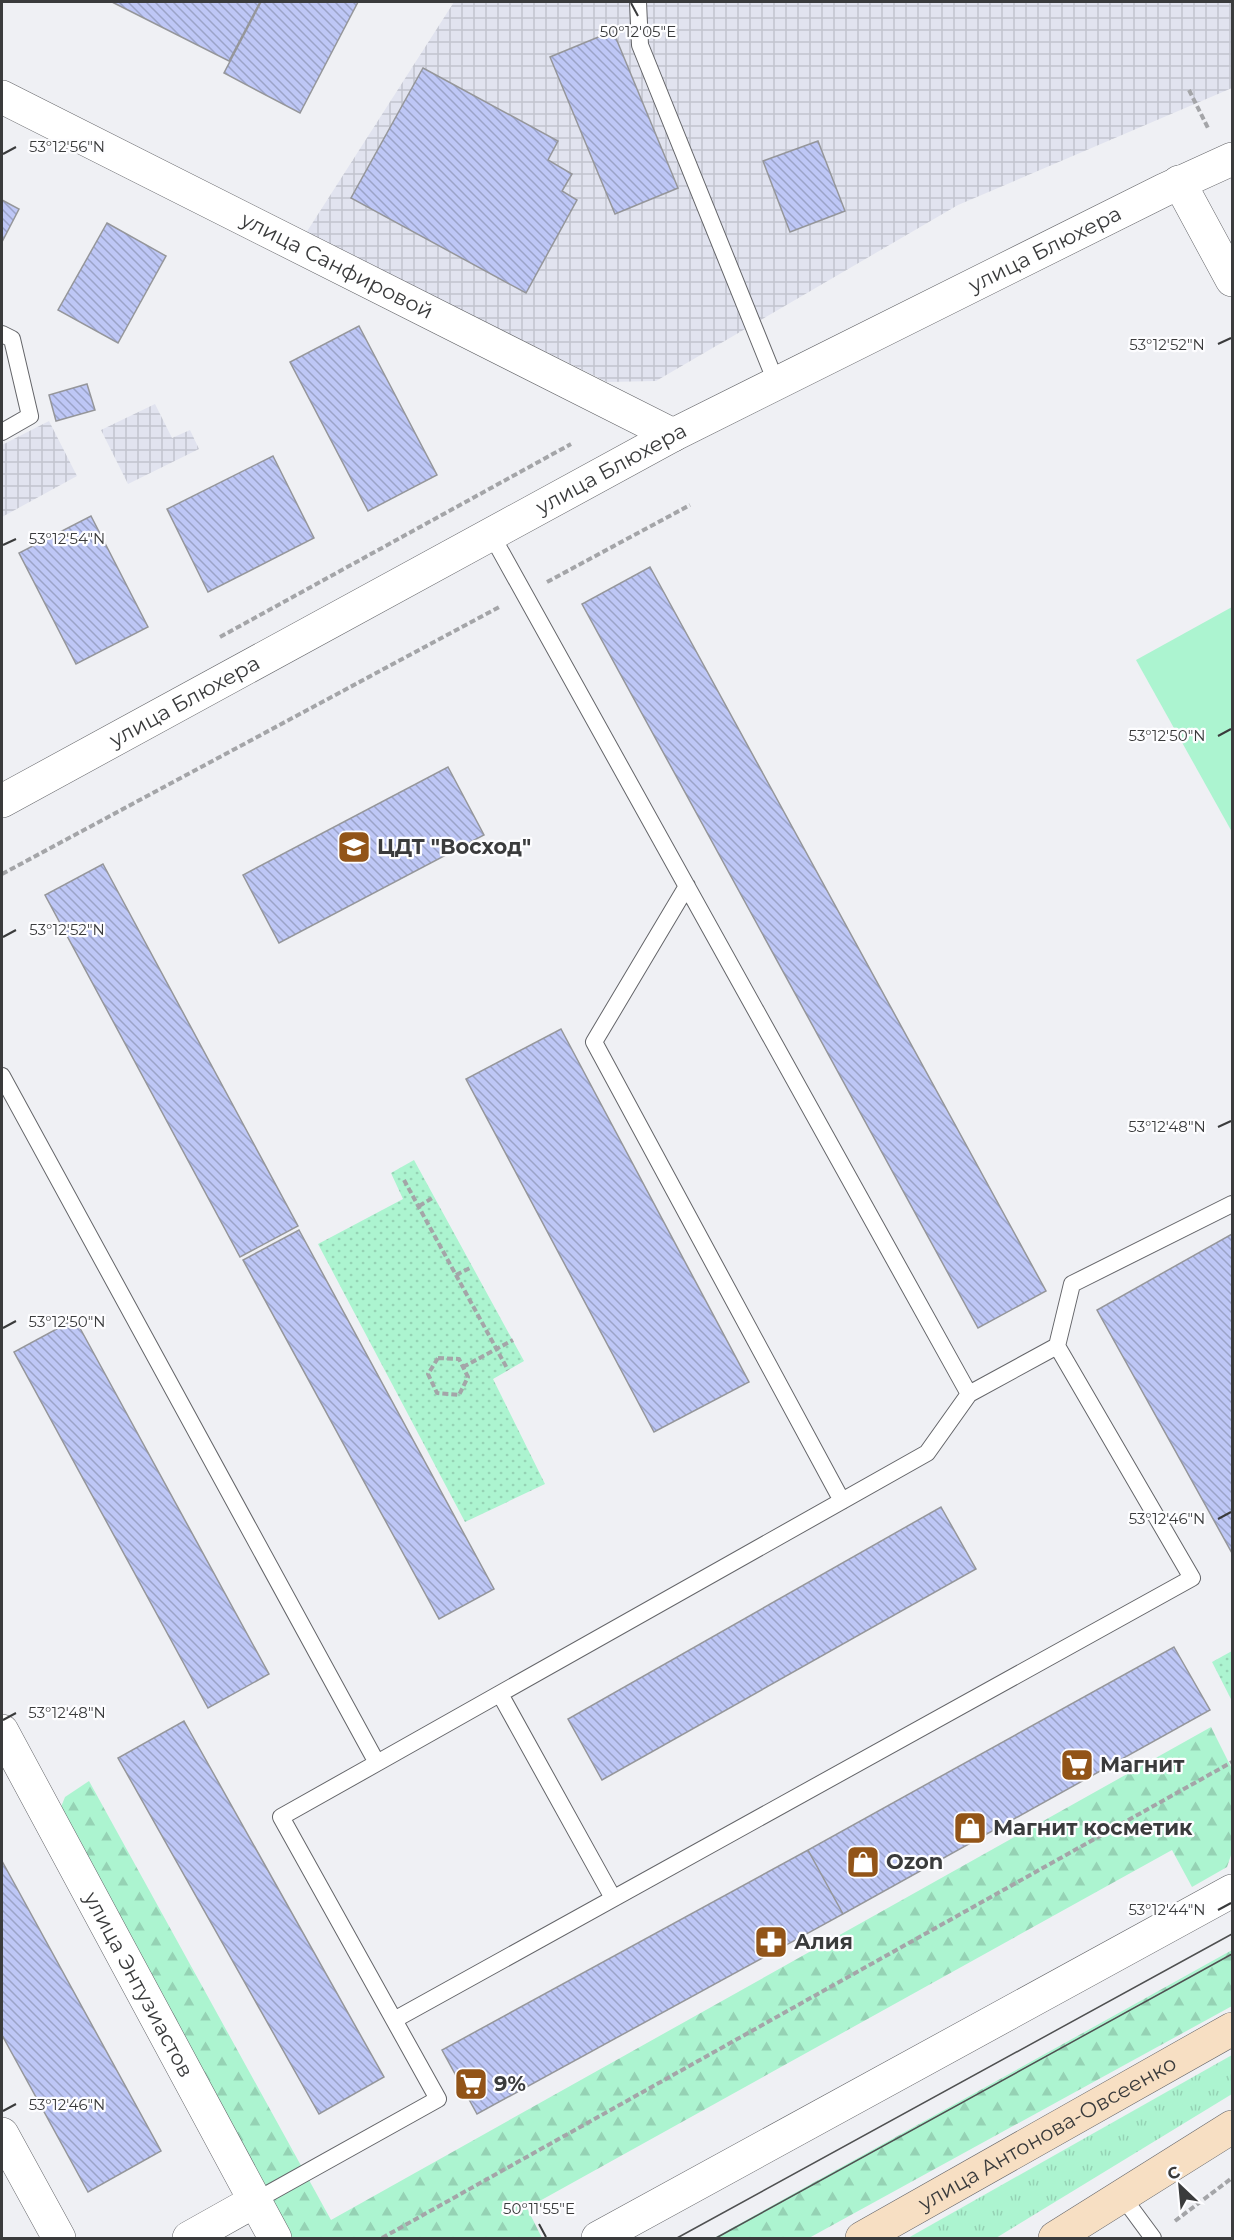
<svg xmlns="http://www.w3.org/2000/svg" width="1234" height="2240" font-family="Montserrat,sans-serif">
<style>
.industrial{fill:url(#industrial-grid)}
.grass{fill:url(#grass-tufts)}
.forest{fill:url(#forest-firs)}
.park{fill:url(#park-dots)}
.garden{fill:#acf4d0}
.building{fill:url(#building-back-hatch);stroke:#95969a;stroke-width:1.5}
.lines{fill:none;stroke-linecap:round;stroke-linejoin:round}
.lane-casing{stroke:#646569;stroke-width:18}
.street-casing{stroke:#646569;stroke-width:34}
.secondary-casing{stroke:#646569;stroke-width:34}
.path{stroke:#a4a5a8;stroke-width:4;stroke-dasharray:6 3;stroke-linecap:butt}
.lane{stroke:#fff;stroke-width:16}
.street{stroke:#fff;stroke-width:33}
.secondary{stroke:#f7dfc3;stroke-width:33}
.tram{stroke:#4f5051;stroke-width:1.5}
.ticks{fill:none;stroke:#3a3b3c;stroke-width:2}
.labels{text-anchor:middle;stroke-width:4.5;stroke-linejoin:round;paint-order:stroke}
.street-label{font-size:21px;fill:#3a3b3c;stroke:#fdfdff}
.poi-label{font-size:21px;font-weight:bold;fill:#3a3b3c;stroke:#fdfdff;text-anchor:start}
.ticks-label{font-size:15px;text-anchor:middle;fill:#3a3b3c;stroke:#fdfdff;stroke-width:4.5;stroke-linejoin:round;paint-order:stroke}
</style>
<defs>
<pattern id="industrial-grid" width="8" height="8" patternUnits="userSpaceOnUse" patternTransform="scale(1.5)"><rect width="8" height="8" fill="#e1e3ef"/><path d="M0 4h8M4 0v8" fill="none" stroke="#c2c4ce"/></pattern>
<pattern id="grass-tufts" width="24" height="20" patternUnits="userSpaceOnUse" patternTransform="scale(1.5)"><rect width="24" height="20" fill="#acf4d0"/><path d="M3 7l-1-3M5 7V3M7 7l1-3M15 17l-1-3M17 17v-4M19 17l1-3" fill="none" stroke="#95d2b4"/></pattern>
<pattern id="forest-firs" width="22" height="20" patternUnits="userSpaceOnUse" patternTransform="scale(1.5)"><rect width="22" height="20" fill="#acf4d0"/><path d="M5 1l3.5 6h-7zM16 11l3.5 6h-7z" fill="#95d2b4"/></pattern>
<pattern id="park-dots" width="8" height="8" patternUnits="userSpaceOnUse" patternTransform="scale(1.5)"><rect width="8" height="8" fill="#acf4d0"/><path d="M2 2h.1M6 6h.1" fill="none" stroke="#95d2b4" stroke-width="1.8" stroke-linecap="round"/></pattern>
<pattern id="building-back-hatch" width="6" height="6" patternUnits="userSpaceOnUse" patternTransform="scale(1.5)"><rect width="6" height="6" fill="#bec7f6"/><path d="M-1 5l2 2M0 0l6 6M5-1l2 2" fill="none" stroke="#9ba3c8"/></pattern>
</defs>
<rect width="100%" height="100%" fill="#eff0f4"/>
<path class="industrial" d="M454,2H1232V88L958,205L656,381L607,382L306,233Z
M155,404L172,438L190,430L199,449L128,484L101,430Z
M49,421L77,476L2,517V445Z"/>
<path class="grass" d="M1232,2055V2094L996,2238H908Z"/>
<path class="forest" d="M1211,1727L1232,1769V1852L1227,1867L1192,1887L1172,1850L527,2208L542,2238H287L59,1812L65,1797L89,1781L331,2220Z
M1232,1950V2006L809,2238H714Z"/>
<path class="park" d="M414,1160L524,1361L493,1379L545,1484L465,1522L318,1244L403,1199L391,1173Z
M1232,1651V1701L1212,1662Z"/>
<path class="garden" d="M1232,607V832L1136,660Z"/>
<path class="building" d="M112,2H260L229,61Z
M261,2H358L300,113L224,73Z
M613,31L678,188L615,214L550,57Z
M423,68L558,141L548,160L572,174L562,191L577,200L526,293L351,198Z
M818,141L845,211L790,232L763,161Z
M2,200L19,209L2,242Z
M107,223L166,256L118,343L58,310Z
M359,326L437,475L368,511L290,362Z
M87,384L95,410L56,421L49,395Z
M273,456L314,538L208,592L167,509Z
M91,516L148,627L76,664L19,553Z
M650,567L1046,1291L978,1328L582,604Z
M448,767L484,835L279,943L243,875Z
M103,864L298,1226L240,1257L45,895Z
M561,1029L749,1382L654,1432L466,1079Z
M299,1230L494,1589L439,1619L243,1260Z
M1232,1234V1553L1097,1310Z
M75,1319L269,1674L208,1708L14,1352Z
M941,1507L976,1569L602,1780L568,1719Z
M1174,1647L1210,1710L843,1914L808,1850Z
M184,1721L384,2077L319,2114L118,1758Z
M808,1850L843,1914L477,2114L442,2050Z
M2,1861L161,2151L88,2192L2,2035Z"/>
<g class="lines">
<g class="lane-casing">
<path id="lane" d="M638,2L640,45L776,382
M2,334L12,339L30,416L2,432
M687,886L594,1042L842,1501
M2,1076L377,1763L281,1817L438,2099L255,2201
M1057,1346L1072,1284L1232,1204
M500,1694L613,1898
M377,1763L927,1453L969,1394
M394,2020L1192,1578L1057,1346L969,1394L491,534
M1122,2196L1153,2238"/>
</g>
<g class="street-casing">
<g id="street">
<path id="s1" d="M2,97L673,435"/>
<path d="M1179,182L1232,280"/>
<path id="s2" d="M2,801L673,435L1164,190L1232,159"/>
<path id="s3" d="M2,1731L275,2238"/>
<path d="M2,2134L59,2238"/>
<path d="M189,2238L255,2201"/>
<path d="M598,2238L1232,1891"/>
</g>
</g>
<g class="secondary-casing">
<g id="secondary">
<path id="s4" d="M862,2238L1232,2029"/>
<path d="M1055,2238L1232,2127"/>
</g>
</g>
<path class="path" d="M1189,90L1209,130
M547,582L690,505
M220,637L571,444
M2,874L501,606
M404,1180L508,1370
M419,1206L434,1197
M456,1275L472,1267
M438,1358L459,1359L468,1377L459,1395L437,1393L428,1374Z
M463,1367L513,1340
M1175,2221L1232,2178
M382,2238L1232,1762"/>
<use href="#lane" class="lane"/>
<use href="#street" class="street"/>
<use href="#secondary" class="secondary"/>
<path class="tram" d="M677,2238L1232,1934
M716,2238L1232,1954"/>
</g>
<path class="ticks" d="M631,3L638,16M3,154L16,147M1218,344L1231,338M3,545L16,539M1218,736L1231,729M3,937L16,930M1218,1127L1231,1121M3,1328L16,1321M1218,1519L1231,1512M3,1720L16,1713M1218,1910L1231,1903M3,2111L16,2104M539,2224L546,2237"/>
<defs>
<g id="school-square" transform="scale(1.725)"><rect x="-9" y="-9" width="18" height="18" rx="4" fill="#925418" stroke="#fdfdff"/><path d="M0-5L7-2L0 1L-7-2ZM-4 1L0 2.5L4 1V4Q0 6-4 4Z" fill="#fff"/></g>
<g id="supermarket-square" transform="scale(1.725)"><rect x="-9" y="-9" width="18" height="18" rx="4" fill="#925418" stroke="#fdfdff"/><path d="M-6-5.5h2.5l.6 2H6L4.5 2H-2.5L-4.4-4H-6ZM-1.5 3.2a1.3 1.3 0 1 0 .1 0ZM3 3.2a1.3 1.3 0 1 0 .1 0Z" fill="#fff"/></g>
<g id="shop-square" transform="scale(1.725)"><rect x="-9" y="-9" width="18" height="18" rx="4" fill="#925418" stroke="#fdfdff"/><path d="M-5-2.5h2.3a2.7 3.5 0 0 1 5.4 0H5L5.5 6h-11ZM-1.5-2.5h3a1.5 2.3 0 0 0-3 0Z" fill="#fff"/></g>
<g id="pharmacy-square" transform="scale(1.725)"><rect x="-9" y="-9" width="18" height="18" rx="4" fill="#925418" stroke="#fdfdff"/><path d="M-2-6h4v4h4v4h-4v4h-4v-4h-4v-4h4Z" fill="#fff"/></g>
</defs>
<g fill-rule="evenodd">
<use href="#school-square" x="354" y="847"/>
<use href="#supermarket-square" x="1077" y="1765"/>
<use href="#shop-square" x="970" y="1828"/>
<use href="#shop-square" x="863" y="1862"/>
<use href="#pharmacy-square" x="771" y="1942"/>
<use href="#supermarket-square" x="471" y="2084"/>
</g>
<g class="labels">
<g class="street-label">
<text dy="7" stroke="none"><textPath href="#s2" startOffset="1180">улица Блюхера</textPath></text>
<text dy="7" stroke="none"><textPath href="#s1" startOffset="375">улица Санфировой</textPath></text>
<text dy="7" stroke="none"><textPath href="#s2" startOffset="694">улица Блюхера</textPath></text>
<text dy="7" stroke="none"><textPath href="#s2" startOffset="208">улица Блюхера</textPath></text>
<text dy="7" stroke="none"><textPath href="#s3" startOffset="288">улица Энтузиастов</textPath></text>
<text dy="7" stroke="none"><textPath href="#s4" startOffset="213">улица Антонова-Овсеенко</textPath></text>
</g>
<g class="poi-label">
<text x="377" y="854">ЦДТ "Восход"</text>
<text x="1100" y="1772">Магнит</text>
<text x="993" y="1835">Магнит косметик</text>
<text x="886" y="1869">Ozon</text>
<text x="794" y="1949">Алия</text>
<text x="494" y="2091">9%</text>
</g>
</g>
<g class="ticks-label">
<text x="638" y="37">50°12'05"E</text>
<text x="67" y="152">53°12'56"N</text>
<text x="1167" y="350">53°12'52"N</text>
<text x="67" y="544">53°12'54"N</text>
<text x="1167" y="741">53°12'50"N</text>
<text x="67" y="935">53°12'52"N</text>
<text x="1167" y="1132">53°12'48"N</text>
<text x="67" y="1327">53°12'50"N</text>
<text x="1167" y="1524">53°12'46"N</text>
<text x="67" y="1718">53°12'48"N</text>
<text x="1167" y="1915">53°12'44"N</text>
<text x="67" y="2110">53°12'46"N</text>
<text x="539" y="2214">50°11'55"E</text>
</g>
<rect width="1234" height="2240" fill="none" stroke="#3a3b3c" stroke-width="6"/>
<g transform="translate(1180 2186) rotate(334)" stroke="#fdfdff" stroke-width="4.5" paint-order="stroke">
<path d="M0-4.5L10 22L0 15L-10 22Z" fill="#3a3b3c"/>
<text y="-9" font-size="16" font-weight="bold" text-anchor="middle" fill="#3a3b3c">С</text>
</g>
</svg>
